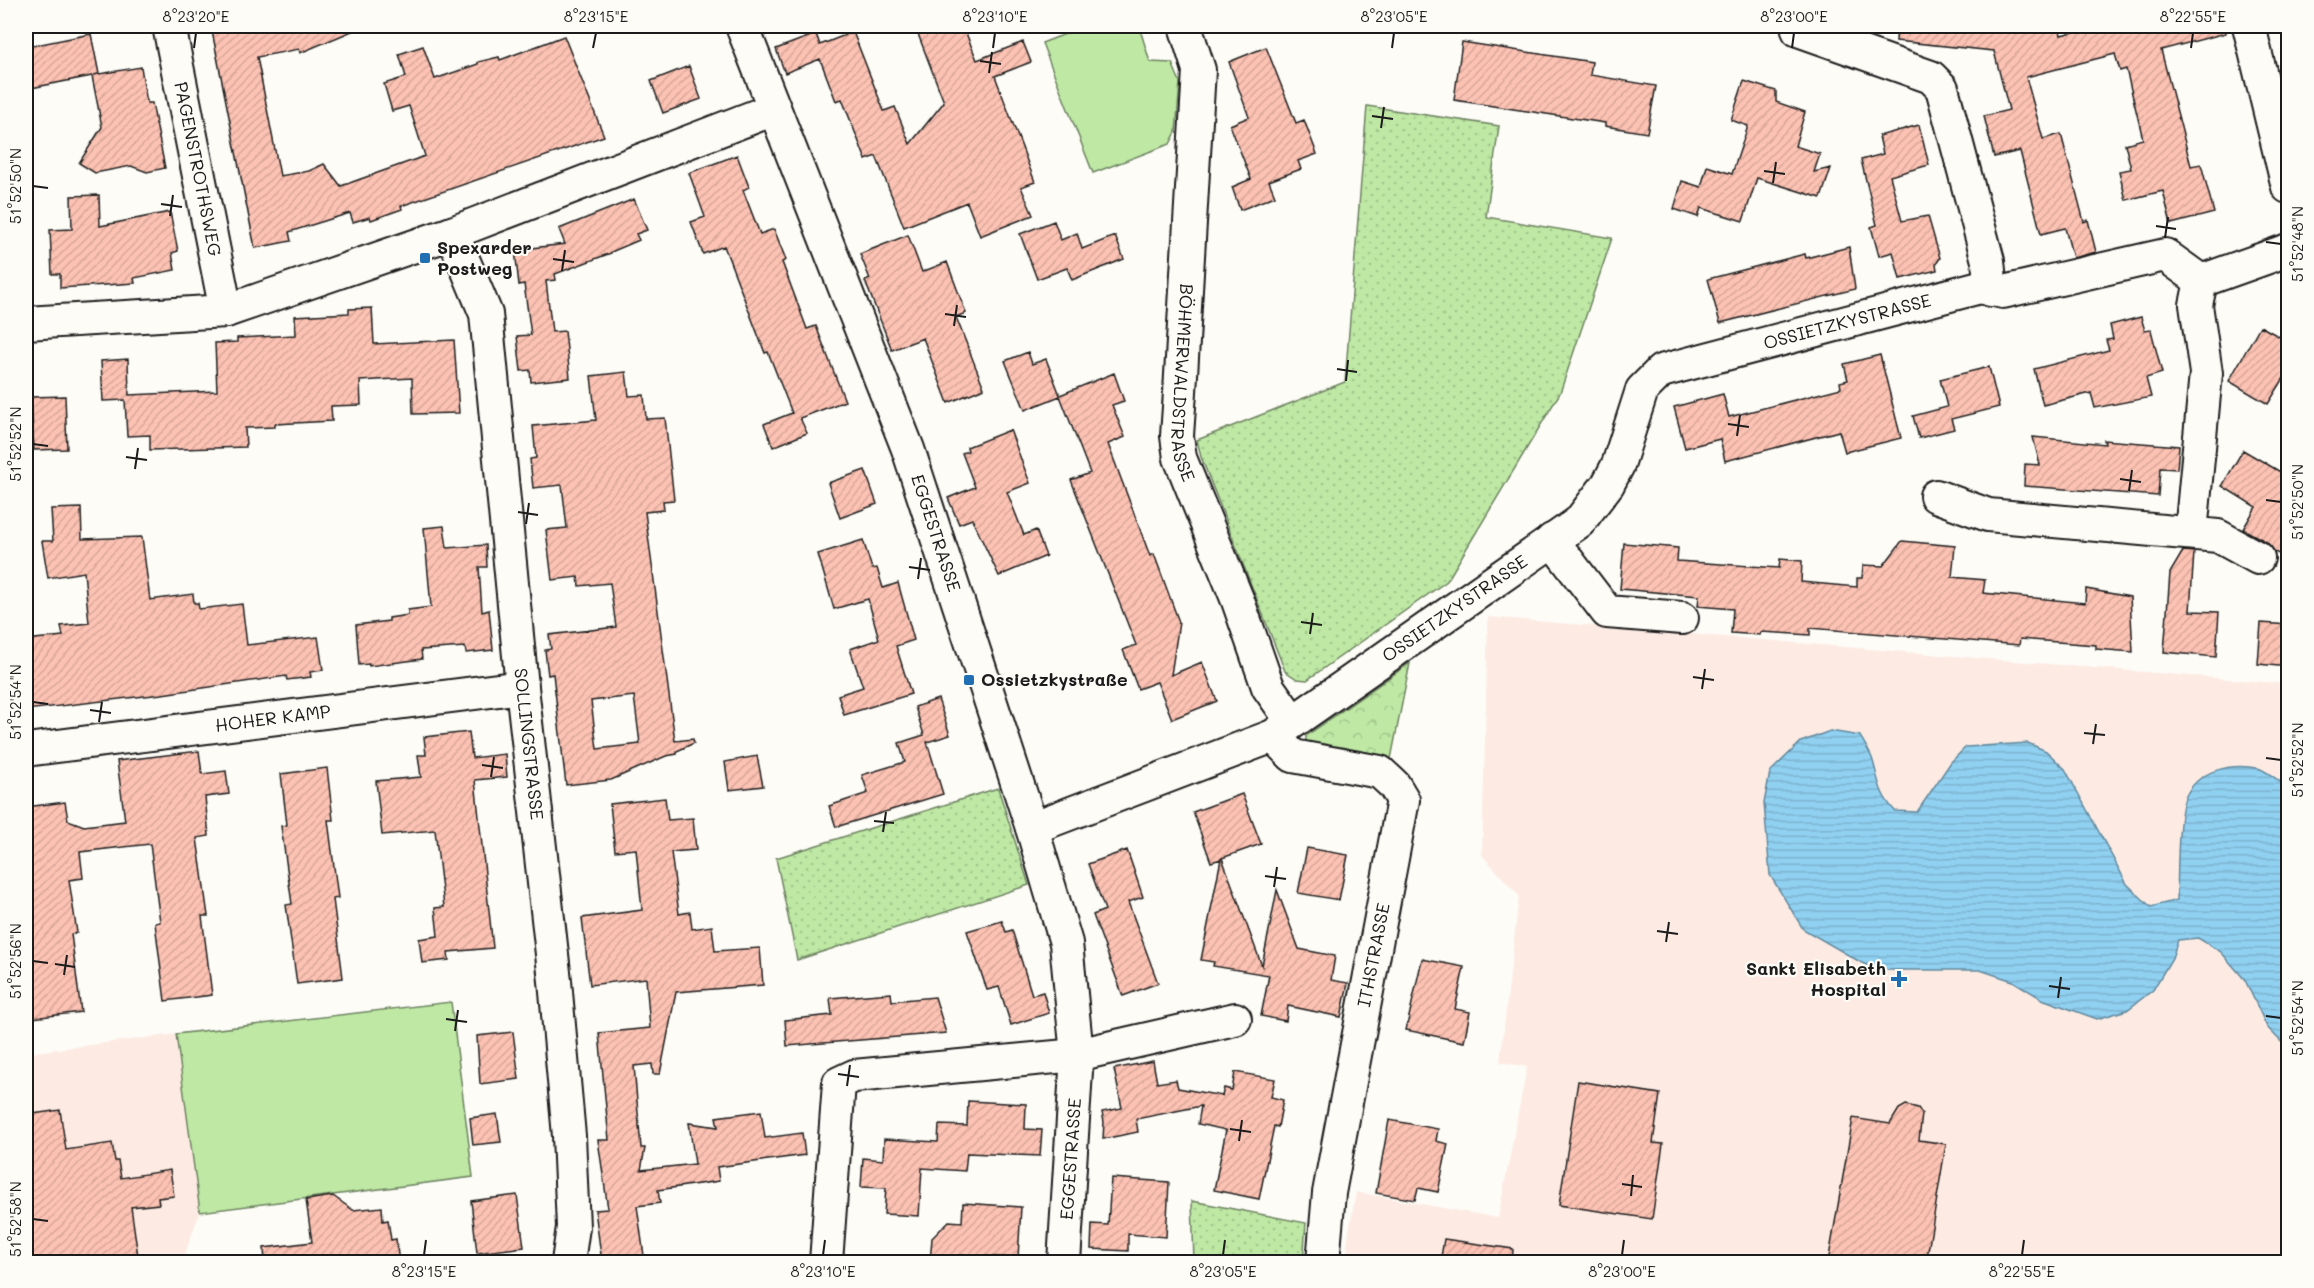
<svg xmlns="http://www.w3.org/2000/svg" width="2314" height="1288" font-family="Mali,sans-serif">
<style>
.built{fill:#fdebe3}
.grass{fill:url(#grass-dots);stroke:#6d8260;stroke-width:1.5}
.forest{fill:url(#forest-crowns);stroke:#6d8260;stroke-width:1.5}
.green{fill:#bee8a4;stroke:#6d8260;stroke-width:1.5}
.water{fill:url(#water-rules);stroke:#62889c;stroke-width:1.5}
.building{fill:url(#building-hatch);stroke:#1c1c1c;stroke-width:1.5;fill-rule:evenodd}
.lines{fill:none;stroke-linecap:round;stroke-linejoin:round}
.minor-casing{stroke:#1c1c1c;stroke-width:36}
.minor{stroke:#fdfcf7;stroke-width:32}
.ticks{fill:none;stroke:#1c1c1c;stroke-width:2}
.poi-dot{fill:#1f6fb2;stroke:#fdfcf7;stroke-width:2}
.labels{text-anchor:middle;stroke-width:4.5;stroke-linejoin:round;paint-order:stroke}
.street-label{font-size:18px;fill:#1c1c1c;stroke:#fdfcf7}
.poi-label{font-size:18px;font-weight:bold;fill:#1c1c1c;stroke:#fdfcf7;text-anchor:start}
.neatline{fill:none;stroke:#1c1c1c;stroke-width:2}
.ticks-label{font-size:15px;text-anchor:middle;fill:#1c1c1c}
</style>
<defs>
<pattern id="grass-dots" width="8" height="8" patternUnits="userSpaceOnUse" patternTransform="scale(1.5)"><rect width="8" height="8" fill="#bee8a4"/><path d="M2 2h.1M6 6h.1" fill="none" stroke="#a3c68d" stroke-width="1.8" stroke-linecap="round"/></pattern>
<pattern id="forest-crowns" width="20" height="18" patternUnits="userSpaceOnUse" patternTransform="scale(1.5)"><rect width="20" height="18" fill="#bee8a4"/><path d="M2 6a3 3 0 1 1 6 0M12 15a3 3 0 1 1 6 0" fill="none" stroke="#a3c68d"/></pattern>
<pattern id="water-rules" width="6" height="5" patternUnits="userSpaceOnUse" patternTransform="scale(1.5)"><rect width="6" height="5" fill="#90d0f1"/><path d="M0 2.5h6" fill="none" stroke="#7cb2ce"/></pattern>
<pattern id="building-hatch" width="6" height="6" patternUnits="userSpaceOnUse" patternTransform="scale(1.5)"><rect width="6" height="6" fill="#fcc2b3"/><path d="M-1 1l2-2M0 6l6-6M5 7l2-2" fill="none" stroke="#d7a699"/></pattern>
</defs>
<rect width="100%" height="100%" fill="#fdfcf7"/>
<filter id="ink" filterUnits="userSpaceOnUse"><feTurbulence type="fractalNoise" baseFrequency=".0167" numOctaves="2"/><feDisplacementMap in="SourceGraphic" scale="12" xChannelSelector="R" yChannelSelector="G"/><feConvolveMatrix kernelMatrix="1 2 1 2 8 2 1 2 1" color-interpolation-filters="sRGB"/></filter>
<g filter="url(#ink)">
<path class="built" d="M1488,617L2288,684V1262H1348L1347,1243L1356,1192L1498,1218L1527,1067L1500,1062L1519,896L1482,855Z
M176,1034L200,1212L182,1262H26V1053Z"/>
<path class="grass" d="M1367,106L1499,126L1486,217L1612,238L1560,393L1447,581L1307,680L1297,679L1285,671L1201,457L1197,440L1345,382Z
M998,788L1029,885L797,960L776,858Z
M1192,1201L1306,1223L1303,1262H1194Z"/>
<path class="forest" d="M1410,663L1391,759L1312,748L1306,743V736Z"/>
<path class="green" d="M1086,26H1139L1150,62L1172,63L1180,82L1176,132L1170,144L1093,173L1042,43Z
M451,1002L473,1177L200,1212L176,1034Z"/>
<path class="water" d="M1830,731L1860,736C1864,743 1869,751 1872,758C1879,780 1878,793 1895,811L1917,812L1951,762L1966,747L2028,743L2046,751L2065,769L2127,884L2151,907L2177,900C2178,875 2177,818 2185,798C2197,770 2230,763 2257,768C2267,770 2280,782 2288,788V1049L2267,1027L2245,980L2221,952L2198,938L2178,940L2172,958L2153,990L2127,1010L2097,1019L2042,999L2013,981L1980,970H1874L1803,929L1770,875L1764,803L1770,772L1801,742Z"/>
<path class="building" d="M239,26H364L300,53L299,49L257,57L280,176L309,171L324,164L341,186L425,156L409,106L392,111L384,84L406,77L399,54L423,46L435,79L478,64V62L499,57L500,60L564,36L604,136L401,206L402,209L371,220L370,217L353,222L350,213L289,232L291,241L255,248L212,31Z
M915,26H963L977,60L1023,42L1031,62L995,76L1035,182L1021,187L1033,215L980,236L967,202L904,227L876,156L866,160L842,99L836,101L820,59L785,73L776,49L816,34L820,45L853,32L884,111L895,107L910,144L944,102Z
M1897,26H2059L2061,35L2098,26H2225L2226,33L2161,50L2191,166L2201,164L2214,213L2171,224L2163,191L2126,200L2119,171L2131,169L2125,144L2143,139L2126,69L2120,71L2115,54L2026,77L2043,139L2061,134L2084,222L2088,220L2096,252L2073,258L2065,228L2041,234L2020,151L1994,157L1984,116L2009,110L1994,51L1896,41Z
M91,34L99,74L93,75L141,67L147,103H152L165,168L147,172L131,166L95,173L79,163L102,127L92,76L26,89V47Z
M1462,42L1592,62L1590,75L1656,86L1647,133L1605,126V123L1454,100Z
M1266,47L1296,123L1304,120L1317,154L1298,161L1301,169L1269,181L1275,196L1240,210L1232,187L1251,179L1230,125L1249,117L1229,62Z
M689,66L701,99L663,113L651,81Z
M1744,81L1776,91V102L1805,112L1795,146L1820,154L1814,172L1831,168L1821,198L1757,178L1743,221L1701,208L1698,217L1674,209L1682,181L1701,187L1707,166L1732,174L1748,126L1731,120Z
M1919,125L1929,165L1890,176L1902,221L1928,216L1940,258L1936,264L1937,270L1900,279L1893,252L1879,256L1871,227L1877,225L1861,160L1883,154L1879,136Z
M737,155L749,187L743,190L760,234L774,229L786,260L782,262L807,329L816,326L845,401L800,418L807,433L773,447L764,424L792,413L768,352L765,353L724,246L703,254L691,222L705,217L689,173Z
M99,195L100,226L170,212L178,251L172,253L175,270L134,278L135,283L60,288V274H52L50,230L72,229L71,196Z
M634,199L647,230L636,234L639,240L611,252V253L555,274L556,280L546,281L552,332L565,331L570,378L531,382L530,370L521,371L517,336L531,335L524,284L519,285L515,250L565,244L559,229Z
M1054,221L1061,240L1077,233L1082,249L1115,236L1124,259L1072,280L1067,268L1037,279L1020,234Z
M908,235L922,272L947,262L966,313L956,317L984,388L948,403L923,338L892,350L865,281L870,279L860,254Z
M1849,247L1855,289L1720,323L1708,279L1805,254L1806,258Z
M372,308L374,344L454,340L459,413L413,414L412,378L360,381L361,405L331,406L332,421L275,424V427L245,428L246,447L150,450V435L127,436L125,400L103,401L101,361L128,359L129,395L217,391L215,343L237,342V338L296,335L295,316L349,313V309Z
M2141,317L2145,331L2151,330L2162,373L2146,378L2151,397L2095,408L2091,393L2043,405L2034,369L2109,350L2106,340L2113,339L2110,325Z
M2260,326L2289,342V370L2268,404L2229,381Z
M1028,352L1032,364L1046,359L1060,395L1114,373L1124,401L1112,405L1125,437L1108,444L1150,556L1154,554L1179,622L1171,675L1202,662L1217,701L1172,719L1157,682L1138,689L1123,650L1136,645L1071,480L1090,473L1060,396L1025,410L1005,361Z
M1880,355L1901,438L1845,452L1839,431L1725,461L1720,439L1685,448L1674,407L1723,394L1729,417L1841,388L1840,382L1848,380L1844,364Z
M1989,367L1999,407L1951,419L1954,429L1919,438L1913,416L1947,407L1940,379Z
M626,372L629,396L644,395L646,419L665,418L674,500L663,501L664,510L645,512L675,741L693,739L694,743L677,751V754L666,756L611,780L566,785L553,674L548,675L545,650L551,649L549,635L616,627L610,583L579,586L578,577L552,580L546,530L567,528L562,485L533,488L530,459L536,458L533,426L596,420L591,376ZM634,696L640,744L597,749L591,701Z
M65,396L67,449L34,450L31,397Z
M1010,430L1030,483L1007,492L1024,535L1036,530L1046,556L999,576L972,519L959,524L948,498L975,487L962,453L968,451L967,447Z
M2033,437L2105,444L2104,440L2179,446L2177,469L2160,468L2158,496L2024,486L2025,464L2040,465Z
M2243,450L2289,477V560L2275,552L2267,542L2243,529L2256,507L2222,486Z
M865,470L877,504L840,518L828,483Z
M81,508L82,539L142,537L150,600L193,594L194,603H198L199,609L242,604L247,645L318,637L323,670L310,672L311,677L287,680L286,676L162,694L26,710V640L63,636L61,626L89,623L84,572L48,578L42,541H53L51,509Z
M444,526L447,548L486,545L487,567H479L482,612L489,610L493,650L466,653L465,647L421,650L422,659L369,666V664L359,665L356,625L389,621V618L408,615V610L431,607L424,528Z
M863,540L872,569L877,568L883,588L898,583L914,640L896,646L911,694L844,715L838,695L863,687L850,649L879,639L868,599L834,609L818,554Z
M1902,541L1955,546L1952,577L1985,580L1983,593L2085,603L2086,589L2130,597L2133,652L2096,649V645L2020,639L2019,645L1810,628V635L1761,632L1760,635L1731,633L1733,609L1698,606L1699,596L1620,589L1624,543L1678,548L1677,561L1779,568L1780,559L1802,561L1801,582L1857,587V578H1862L1863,565L1883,566Z
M2183,551L2194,552L2190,611L2219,612L2216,657L2164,652L2170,573Z
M2261,623L2289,625V667L2258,664Z
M938,699L950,735L927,742L943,794L836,827L829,806L868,793L862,775L905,762L899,743L924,735L915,707Z
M469,732L472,758L505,754L507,777L475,780L493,948L448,952L449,960L422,963L419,939L438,936L435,908L444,907L435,830L382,835L376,781L421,777L418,755H426L424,737Z
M199,751L202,774L226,771L229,794L205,797L209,836L197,838L208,916H202L212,995L165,1001L155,923L160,922L150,844L80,852L83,878L69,880L77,933L71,934L81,1012L33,1018L26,957V940L30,939L26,907V807L65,802L68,820L84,826L125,821L117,761Z
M757,756L763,786L729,790L725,762Z
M327,768L333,820H328L338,898L333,899L343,978L297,984L286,905L292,904L281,826L287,825L281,774Z
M1242,794L1261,844L1222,858L1262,966L1277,890L1299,949L1335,956L1331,980L1348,983L1341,1017L1288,1006L1286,1021L1261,1016L1269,975L1213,966L1214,962L1201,960L1221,859L1211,862L1193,812Z
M665,798L668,820L693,818L696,850L671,852L679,914L690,912L692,929L712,926L715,951L760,948L763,985L676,992L660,1074H653L652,1064L634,1066L641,1148H645L641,1170L695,1164L689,1123L718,1127L716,1117L761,1111L765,1138L802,1133L805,1155L717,1167L719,1181L658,1190L660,1203L637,1206L645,1263H602L595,1210L608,1209L598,1140H609L599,1033L650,1028L646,978L590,985L582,918L642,910L636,849L615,851L610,804Z
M1307,848L1348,855L1339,900L1298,893Z
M1127,850L1143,897L1128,902L1158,983L1123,996L1093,915L1105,910L1088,864Z
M1002,921L1006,932L1012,930L1032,995L1043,992L1049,1013L1011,1025L999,987L987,990L967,931Z
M1422,959L1464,967L1455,1009L1470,1012L1464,1042L1406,1030Z
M891,993L892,1001L935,997L946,1033L787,1046L785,1020L832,1015L830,998Z
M513,1032L519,1079L480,1084L477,1036Z
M1153,1061L1157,1083L1176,1080L1178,1088L1222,1096L1224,1088L1232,1090L1235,1072L1275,1079L1271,1097L1283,1100L1278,1127L1274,1126L1259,1199L1214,1190L1226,1130L1198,1124L1201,1106L1136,1119L1138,1132L1103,1139L1104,1122L1102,1112L1122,1108L1114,1069Z
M1578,1081L1660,1094L1653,1143L1663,1144L1652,1219L1559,1205Z
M968,1101L1026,1104L1025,1129L1042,1130L1040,1156L967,1153L965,1171L922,1168L919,1216L884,1214L886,1188L861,1187L863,1158L883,1160L884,1139L938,1142L939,1125L967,1126Z
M1906,1105L1918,1108L1922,1114L1919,1140L1946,1144L1926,1263H1828L1853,1118L1890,1124L1899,1109Z
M60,1110L66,1150L112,1143L115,1161H118L121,1178L170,1170L174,1196L158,1198L159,1204L131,1207L139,1263H33L26,1208V1115Z
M497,1114L501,1142L473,1145L470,1118Z
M1389,1120L1438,1129L1436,1141L1448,1144L1438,1192L1418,1188L1415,1200L1376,1193Z
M1111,1178L1169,1182L1166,1237L1128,1234V1251L1091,1249L1092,1224L1108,1225Z
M517,1195L524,1247L477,1253L471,1201Z
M333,1196L353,1210L382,1207L383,1221L388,1220L391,1240L396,1239L399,1263H265L264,1248L312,1242L306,1200Z
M963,1203L1021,1207L1018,1258L961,1255V1263H930L932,1238L949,1221L962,1222Z
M1444,1239L1513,1249L1512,1263H1440Z"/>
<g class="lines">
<g class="minor-casing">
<g id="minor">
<path id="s1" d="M169,26L226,311"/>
<path id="s2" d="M742,26L908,449L1032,828L1066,943L1077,1055L1064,1262"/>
<path id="s3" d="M1185,26L1199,70L1180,392L1177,436L1180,458L1238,601L1268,687L1292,721"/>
<path d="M2249,26L2288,187"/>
<path d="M1798,30L1931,77L1942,88L1988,261L1991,290"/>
<path id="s4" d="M452,233L486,314L522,687L555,981L569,1136L573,1227L568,1262"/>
<path d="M2201,281L2288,250"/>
<path d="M26,323L226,311L452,233L774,109"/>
<path d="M1936,496L1988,515L2218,536L2258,558"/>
<path d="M2191,533L2206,373L2196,305L2201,281"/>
<path d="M1552,540L1607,612L1682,618"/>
<path d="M1273,736L1293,756L1380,772L1394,785L1403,800L1329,1193L1323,1262"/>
<path id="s5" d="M26,750L522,687"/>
<path id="s6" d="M1032,828L1273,736L1579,522L1608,484L1618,465L1642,390L1661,371L1980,287L2003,292L2165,255L2201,281"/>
<path d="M826,1262L839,1083L854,1076L1077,1055L1235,1019"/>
</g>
</g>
<use href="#minor" class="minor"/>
</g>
</g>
<path class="ticks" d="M194,48L196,33M593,48L596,33M993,48L995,33M1392,48L1394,33M1792,48L1794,33M2191,48L2193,33M980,61L1001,64M989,73L992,52M1372,116L1393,119M1381,128L1384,107M1764,171L1785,174M1773,183L1776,162M33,186L48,188M161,204L182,207M170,216L173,195M2156,226L2176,229M2165,238L2168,217M2266,242L2281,244M553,259L574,262M562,271L565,250M945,314L966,317M954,326L957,305M1337,369L1357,372M1346,381L1348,360M1728,424L1749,427M1737,436L1740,415M33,444L48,446M126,457L147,460M135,469L138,448M2120,479L2141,482M2129,491L2132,470M2266,500L2281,502M518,512L538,515M526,524L529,503M909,567L930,570M918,579L921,558M1301,622L1322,625M1310,634L1313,613M1693,677L1714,680M1702,689L1705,669M33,702L48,704M90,710L111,713M99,722L102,702M2084,733L2105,735M2093,744L2096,724M2266,758L2281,760M482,765L503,768M491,777L494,757M874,821L894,823M883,832L886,812M1265,876L1286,879M1274,887L1277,867M1657,931L1678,934M1666,942L1669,922M33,961L48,963M55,964L75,967M64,975L67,955M2049,986L2070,989M2058,998L2061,977M2266,1016L2281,1018M446,1019L467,1022M455,1031L458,1010M838,1074L859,1077M847,1086L850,1065M1230,1129L1251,1132M1239,1141L1242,1120M1622,1184L1642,1187M1631,1196L1633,1175M33,1219L48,1221M424,1255L426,1240M823,1255L825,1240M1223,1255L1225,1240M1622,1255L1624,1240M2022,1255L2024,1240"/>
<g class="poi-dot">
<rect x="419" y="252" width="12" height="12" rx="3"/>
<rect x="963" y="674" width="12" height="12" rx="3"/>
<path d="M1896 970h6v6h6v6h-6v6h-6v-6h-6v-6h6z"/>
</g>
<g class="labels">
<g class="street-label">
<text dy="6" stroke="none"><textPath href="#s1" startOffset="146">PAGENSTROTHSWEG</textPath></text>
<text dy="6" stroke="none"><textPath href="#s6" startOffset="999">OSSIETZKYSTRASSE</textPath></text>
<text dy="6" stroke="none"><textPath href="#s3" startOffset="360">BÖHMERWALDSTRASSE</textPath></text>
<text dy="6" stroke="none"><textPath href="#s2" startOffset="543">EGGESTRASSE</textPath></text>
<text dy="6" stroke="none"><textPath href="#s6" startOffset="480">OSSIETZKYSTRASSE</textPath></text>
<text dy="6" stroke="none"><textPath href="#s5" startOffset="249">HOHER KAMP</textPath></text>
<text dy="6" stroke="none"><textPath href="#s4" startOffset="520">SOLLINGSTRASSE</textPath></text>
<text transform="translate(1374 955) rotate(-79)" y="6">ITHSTRASSE</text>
<text transform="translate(1071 1159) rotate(-86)" y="6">EGGESTRASSE</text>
</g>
<g class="poi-label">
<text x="437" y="254">Spexarder<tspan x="437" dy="21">Postweg</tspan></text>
<text x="981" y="686">Ossietzkystraße</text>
<text x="1886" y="975" text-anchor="end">Sankt Elisabeth<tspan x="1886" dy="21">Hospital</tspan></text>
</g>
</g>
<rect width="2314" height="1288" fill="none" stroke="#fdfcf7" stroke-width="66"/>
<rect x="33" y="33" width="2248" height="1222" class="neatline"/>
<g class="ticks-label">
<text x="196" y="22">8°23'20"E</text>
<text x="596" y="22">8°23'15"E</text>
<text x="995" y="22">8°23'10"E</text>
<text x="1394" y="22">8°23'05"E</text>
<text x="1794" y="22">8°23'00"E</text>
<text x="2193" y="22">8°22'55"E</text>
<text transform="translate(16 186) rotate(-90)" y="5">51°52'50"N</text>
<text transform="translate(2298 244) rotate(-90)" y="5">51°52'48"N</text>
<text transform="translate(16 444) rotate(-90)" y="5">51°52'52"N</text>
<text transform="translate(2298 502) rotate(-90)" y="5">51°52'50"N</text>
<text transform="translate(16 702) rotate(-90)" y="5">51°52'54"N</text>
<text transform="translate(2298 760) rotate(-90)" y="5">51°52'52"N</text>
<text transform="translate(16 961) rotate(-90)" y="5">51°52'56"N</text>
<text transform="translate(2298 1018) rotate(-90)" y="5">51°52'54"N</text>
<text transform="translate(16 1219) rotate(-90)" y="5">51°52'58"N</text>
<text x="424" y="1277">8°23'15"E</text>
<text x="823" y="1277">8°23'10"E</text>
<text x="1223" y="1277">8°23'05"E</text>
<text x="1622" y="1277">8°23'00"E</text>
<text x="2022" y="1277">8°22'55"E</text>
</g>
</svg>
